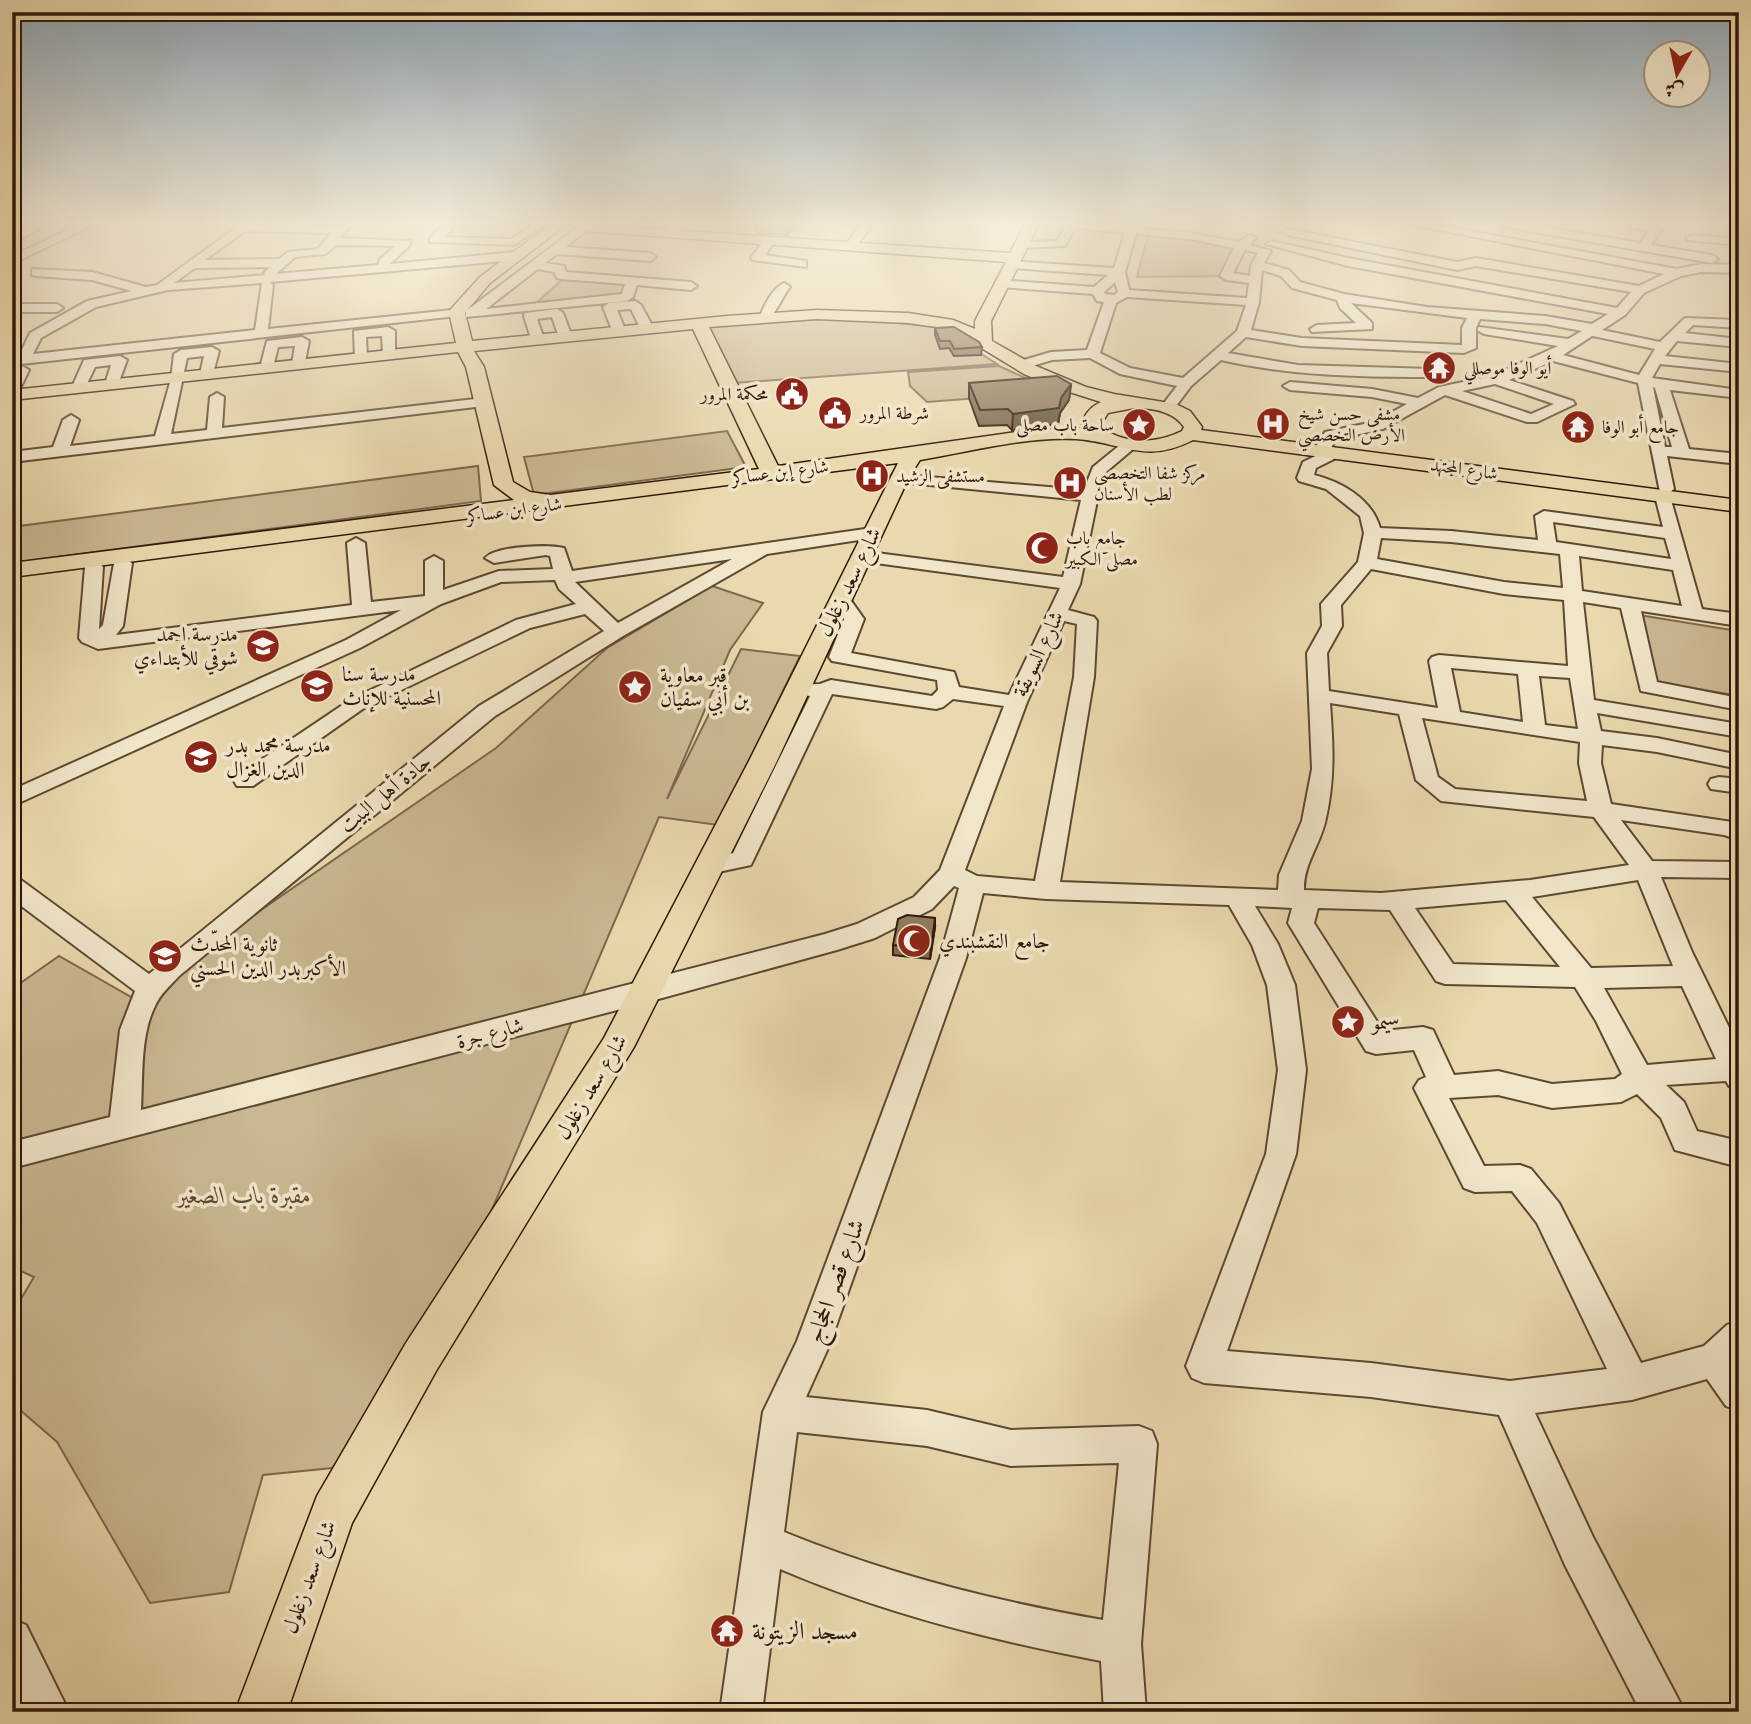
<svg xmlns="http://www.w3.org/2000/svg" width="1751" height="1724" font-family="'Libre Caslon Text',Amiri,serif">
<style>
.green{fill:#cab892;stroke:#7d684e;stroke-width:2}
.lines{fill:none;stroke-linecap:round;stroke-linejoin:round}
.minor-casing{stroke:#5e4832;stroke-width:4}
.major-casing{stroke:#301809;stroke-width:3}
.minor{fill:#f1e6ca;fill-rule:evenodd}
.major{fill:#ead9ae;fill-rule:evenodd}
.wall{fill:#7d6b52;stroke:#301809;stroke-width:2}
.shaded-wall{fill:#665742;stroke:#301809;stroke-width:2}
.building{fill:#917c5f;stroke:#301809;stroke-width:2}
.labels{text-anchor:middle;stroke-width:7;stroke-linejoin:round;paint-order:stroke}
.far-poi-label{font-size:18px;fill:#301809;stroke:#f1e6ca;text-anchor:start}
.far-street-label{font-size:18px;fill:#301809;stroke:#f1e6ca}
.street-label{font-size:21px;fill:#301809;stroke:#f1e6ca}
.poi-label{font-size:21px;fill:#301809;stroke:#f1e6ca;text-anchor:start}
.near-park-label{font-size:24px;font-style:italic;fill:#5e4832;stroke:#f1e6ca}
.near-street-label{font-size:24px;fill:#301809;stroke:#f1e6ca}
.near-poi-label{font-size:24px;fill:#301809;stroke:#f1e6ca;text-anchor:start}
</style>
<rect width="100%" height="100%" fill="#ead9ae"/>
<filter id="stains"><feTurbulence type="fractalNoise" baseFrequency=".00286" numOctaves="4"/><feColorMatrix values="0 0 0 0 .2 0 0 0 0 .09 0 0 0 0 .02 0 0 0 .5 -.17"/></filter>
<radialGradient id="worn" r=".72"><stop offset=".6" stop-color="#630" stop-opacity="0"/><stop offset="1" stop-color="#630" stop-opacity=".3"/></radialGradient>
<path class="green" d="M1148,235L1179,236L1237,248L1224,276L1137,277Z
M565,277L626,281L621,296L534,305Z
M816,315L939,327L997,364L733,383L707,326Z
M999,366L1056,392L927,402L910,386L908,372Z
M727,431L746,467L534,495L524,457Z
M478,466L481,501L12,563V527Z
M712,586L763,603L730,650L667,799L741,649L800,656L718,825L659,817L476,1247L342,1467L263,1475L229,1592L150,1603L57,1442L12,1403V1314L34,1277L12,1267V989L59,956L133,998L496,748L607,648Z
M1639,615L1738,631L1739,696L1657,682Z"/>
<g class="lines">
<g class="minor-casing">
<path id="minor" d="M35,224H48L12,244V236Z
M81,224H95L12,264V256Z
M241,224L339,227L353,224L339,238L410,241V245L390,264L516,252L522,256L516,260L270,282L273,285L268,329L462,309V315L457,316L12,365V357L19,356L30,333L87,301L132,291L92,280L36,276L32,275V269L92,272L146,287L157,285ZM245,231L331,233L318,249L288,252L279,259L205,260ZM337,245L395,246L380,259L378,265L276,274L295,257L325,254ZM270,267L264,273L265,275L174,283L195,268ZM262,283L255,330L33,354L41,338L96,307L168,290Z
M444,224H456L444,237L512,239L533,224H545L514,245L430,242V238Z
M582,224H594L566,247L650,253L656,257L650,261L557,254L545,263L564,266L566,272L691,282L697,286L691,290L637,285L633,297L627,301L466,317V311ZM538,269L554,272L557,278L561,279L625,284L622,294L486,309Z
M671,224H683L671,235H663V231Z
M862,224H873L854,249H846L844,247Z
M1062,224H1137V228L1190,233L1239,242L1250,235L1256,238L1250,245L1271,251L1264,263L1289,270L1300,282L1344,294L1427,307L1545,316L1592,324L1608,314L1348,266L1266,244L1272,241L1348,258L1617,308L1631,292L1476,266L1457,270L1288,235L1282,232L1288,229L1457,262L1476,258L1639,286L1664,274L1408,224H1432L1677,269L1701,264L1739,265V273L1701,272L1681,276L1644,293L1625,315L1602,330L1660,342L1685,318L1739,320V328L1693,325L1685,333L1739,339V347L1677,341L1665,356L1739,364V372L1660,364L1652,378L1739,390V398L1670,390L1689,449L1739,454V464L1667,456L1674,489L1669,493L1702,609L1739,614V626L1641,611L1657,682L1739,698V710L1641,691L1621,608L1583,602L1594,700L1739,724V737L1597,713L1601,731L1657,738L1739,755V769L1657,752L1602,745L1601,763L1611,804L1739,823V840L1724,835L1621,820L1652,861L1739,862V878L1661,877L1692,952L1739,1048V1089L1729,1086L1726,1081L1666,1085L1684,1102L1697,1131L1739,1141V1167L1675,1150L1661,1118L1637,1094L1621,1102L1552,1108L1498,1095L1449,1098L1484,1166L1520,1165L1531,1169L1559,1203L1641,1363L1704,1346L1727,1325L1739,1320L1737,1362L1739,1411L1726,1406L1707,1379L1632,1400L1535,1413L1593,1537L1685,1712H1641L1565,1565L1499,1415L1371,1397L1204,1383L1192,1378L1186,1366L1266,1154L1278,1070L1267,985L1252,945L1229,905L1046,899L983,893L966,958L829,1346L806,1397L927,1410L1011,1430L1139,1426L1152,1431L1157,1444L1141,1644L1146,1712H1104L1101,1661C991,1640 883,1613 780,1569L762,1712H720L763,1412L797,1341L940,958L959,888L954,886L932,909L875,938L837,950L644,1003L12,1168V1142L110,1117L120,1030L135,991L12,899V878L21,880L149,974L479,706L604,631L585,614L530,628L364,708L253,786H237L234,781L237,776L350,700L516,620L576,604L559,589L555,580L501,582L441,604L360,648L12,806V790L346,640L401,610L98,649L82,642L79,638L85,567L88,563H100L103,567L99,629L103,625L114,563L123,558L132,563L123,626L116,635L352,605L347,543L356,538L365,543L371,602L425,596V561L434,556L443,561V590L499,571L553,569L550,556L546,555L494,563L485,558C496,546 548,544 564,548L572,571L872,528L881,533L872,538L767,554L623,636L495,716L179,976C171,985 160,994 155,1006C140,1036 143,1077 141,1110L825,934L857,924L914,897L940,870L1004,706L953,699L943,707L936,709L832,694L751,865L709,874L700,872L697,866L700,860L733,853L810,696L791,693L788,689L791,685L820,684L831,680L932,696L938,690L937,680L832,661L829,657L844,619L831,599L833,595H847L864,619L851,653L954,672L959,687L1009,695L1060,588L861,561L852,556L861,551L1063,577L1081,500L899,482L893,480L891,477L893,474L1084,490L1093,467L1125,441L1131,439L1139,444L1106,472L1098,496L1080,584L1068,610L1094,617L1097,621L1094,677L1060,882L1278,890L1279,875L1302,821L1312,769L1307,653L1322,626L1321,604L1358,562L1364,533L1360,516L1326,489L1299,481L1297,478L1303,462L1330,449H1342L1344,452L1342,455L1316,468L1314,475C1342,482 1372,499 1380,528L1451,531L1538,540L1535,516L1544,511L1663,527L1655,496L1660,492L1638,383L1553,361L1509,380L1573,401L1575,404L1537,422H1527L1445,395L1383,429L1336,439L1331,448L1325,450L1317,445L1325,432L1374,422L1407,404L1372,397L1290,390L1283,386L1290,382L1372,389L1418,398L1439,387L1492,376L1558,346L1484,334L1477,330L1479,327L1568,339L1582,331L1545,324L1480,319L1476,328V348L1464,353L1302,346L1246,337L1228,353L1298,365L1432,369L1439,373L1432,377C1361,377 1291,376 1221,360L1191,386L1173,410L1168,411L1161,407L1177,386L1120,374L1090,358L1052,360L1022,369L1017,368V362L1051,352L1087,350L1104,302L1097,301L1093,294L1001,287L995,283L997,280L1094,287L1108,275L1012,268L1008,267V261L1114,268L1125,233L1075,228L1065,246L1021,248L1015,245L1021,242L1057,241L1065,227ZM1136,234L1190,239L1234,248L1220,276L1226,280L1249,283L1247,298L1129,290L1125,272ZM1245,250L1258,253L1251,265L1250,276L1233,273ZM1262,270L1281,276L1292,288L1337,300L1340,308L1356,323L1317,325L1310,329L1312,332L1372,329V323L1351,303L1467,318L1462,328V345L1302,338L1251,330L1259,302ZM1115,282L1118,292L1114,295L1105,294L1104,292ZM1127,297L1246,305L1237,331L1183,378L1130,368L1100,353L1116,303ZM1592,336H1593L1655,349L1639,375L1563,355ZM1495,384L1554,404L1531,414L1462,391ZM1653,387L1655,388L1672,447H1665ZM1553,522L1665,538L1671,559L1556,542ZM1381,538L1451,542L1560,554L1563,588L1504,582L1377,559ZM1579,556L1673,570L1682,606L1582,591ZM732,559L618,623L575,582ZM1371,569L1504,594L1564,600L1568,666L1439,655L1432,657L1429,661L1438,708L1329,691L1327,653L1342,626L1341,605ZM1064,621L1077,624L1074,677L1035,881L977,876L965,870L1027,702ZM1451,668L1518,674L1523,722L1460,712ZM1539,676L1570,678L1578,729L1545,725ZM1330,703L1399,714L1416,780L1441,801L1594,817L1629,865L1530,880L1381,893L1304,890C1303,864 1321,844 1326,818C1335,778 1333,744 1330,703ZM1422,718L1580,742L1579,763L1587,801L1455,789L1438,777ZM1638,880L1673,966L1591,968L1532,897ZM1506,900L1560,967L1453,964L1415,908ZM1255,906L1292,908L1288,923L1366,1051L1376,1054L1414,1050L1426,1077L1419,1080L1414,1088L1464,1188L1475,1192L1512,1191L1537,1223L1607,1369L1510,1381L1371,1363L1227,1351L1296,1154L1306,1070L1295,985L1278,944ZM1318,908L1390,910L1436,981L1445,984L1575,987L1596,1021L1622,1074L1615,1079L1552,1084L1498,1071L1454,1075L1433,1030L1423,1027L1383,1031L1314,923ZM1682,986L1716,1059L1647,1065L1604,988ZM797,1432L927,1446L1011,1466L1119,1463L1103,1620C994,1601 887,1574 784,1532Z
M1501,224H1526L1641,243L1648,232L1622,224H1643L1661,230L1651,245L1712,255L1718,259L1712,263L1506,227Z
M1692,235L1739,239V245L1688,240L1686,238Z
M769,238L775,241L765,255L806,261V267L753,260L751,258L765,239Z
M784,283L790,287C783,296 775,316 766,320L761,319L760,316C765,304 772,289 784,283Z
M635,301L641,305L654,329L647,333L642,332L631,309L617,310L626,332L624,335H614L603,307L609,303Z
M12,304H57L63,308L57,312H12Z
M557,309L563,313L572,337L570,340H560L552,317L537,319L544,339L542,342H532L524,316L525,313Z
M388,327L395,331V357L390,358L383,354L382,336L366,337L367,357L360,361L355,360L354,331Z
M302,337L309,341L304,367H294L292,364L295,346L278,347L272,371H262L260,368L267,341Z
M212,347L219,351L212,377H202L200,374L204,356L187,358L171,434L207,430L210,397L217,393L224,397L222,428L484,398L491,402L484,406L12,462V452L53,447L63,420L71,415L79,420L70,446L155,436L171,379L174,354L181,350Z
M120,356L127,360L117,387H107L105,384L111,365L95,367L84,390H74L72,387L84,360Z
M22,366L29,370L19,391L12,395V367Z
M1719,777L1739,779V793L1711,789L1708,784L1711,779Z
M12,1619L26,1625L69,1712H26L12,1684Z"/>
</g>
<g class="major-casing">
<path id="major" d="M551,224H567L490,283L465,313L472,341L727,316L817,310L908,313L953,320L975,329V321L1006,262L586,231L579,227L581,224L1010,253L1025,224H1039L991,321L992,341L1036,366L1086,387L1114,394L1176,404L1190,411L1202,427L1201,430L1739,500V512L1193,440C1144,465 1122,442 1076,439C1027,436 968,452 920,460L909,477L777,761L634,1047L436,1371L352,1523L287,1712H235L317,1496L406,1343L604,1038L749,761L898,463L12,577V563L514,500L494,485L466,367L458,352L12,400V390L456,343L449,312L451,309L480,277ZM817,319L908,323L950,329L1024,374L1057,388L1101,402C1090,407 1082,416 1082,428L1031,430L778,466L709,327ZM693,329L759,469L550,495L530,492L513,482L484,367L474,351ZM1134,408C1153,408 1173,411 1184,427L1182,431C1156,444 1123,445 1100,426L1108,413Z"/>
</g>
<use href="#minor" class="minor"/>
<use href="#major" class="major"/>
</g>
<path class="wall" d="M756,224H799L787,235L757,233Z
M935,328L982,347L981,355L954,356L949,348L940,349L935,335Z
M969,383L1071,384L1069,400L1060,413L1058,424L1012,430L1007,425L979,426L969,398Z
M935,927L930,959L893,955V945Z"/>
<path class="shaded-wall" d="M788,224H799L787,235V226Z
M1071,384L1069,400L1060,413L1058,424L1012,430L1013,414L1061,398Z
M935,918V927L930,959L931,949Z"/>
<path class="building" d="M764,224H788L787,226Z
M954,327L979,342L982,347L954,349L950,341H940L935,328Z
M1057,376L1071,384L1061,398L1059,408L1013,414L1008,409L980,410L969,383Z
M907,915L935,918L931,949L893,945L898,919Z"/>
<linearGradient id="sky" x2="0" y2="1"><stop stop-color="#8fa8ba"/><stop offset="0.48" stop-color="#f6eedb"/><stop offset="1" stop-color="#f6eedb" stop-opacity="0"/></linearGradient>
<rect width="1751" height="465" fill="url(#sky)"/>
<defs>
<g id="temple-disc" transform="scale(1.75)"><circle r="9.5" fill="#8f2418" stroke="#f1e6ca"/><path d="M0-6L5-2H3V0L6.5 2.5H4V6H1.5V3h-3V6H-4V2.5H-6.5L-3 0V-2H-5Z" fill="#fff"/></g>
<g id="civic-disc" transform="scale(1.75)"><circle r="9.5" fill="#8f2418" stroke="#f1e6ca"/><path d="M-.6-6.5H3V-4.5H.6V-3L4-1V1h2V6H-6V1h2V-1L-.6-3ZM-1.2 2.5V6h2.4V2.5Z" fill="#fff"/></g>
<g id="hospital-disc" transform="scale(1.75)"><circle r="9.5" fill="#8f2418" stroke="#f1e6ca"/><path d="M-5-5h3v3.5h4V-5h3V5h-3V1.5h-4V5h-3Z" fill="#fff"/></g>
<g id="sight-disc" transform="scale(1.75)"><circle r="9.5" fill="#8f2418" stroke="#f1e6ca"/><path d="M0-6L1.8-2.2L6-1.7L2.9 1.2L3.7 5.4L0 3.3L-3.7 5.4L-2.9 1.2L-6-1.7L-1.8-2.2Z" fill="#fff"/></g>
<g id="mosque-disc" transform="scale(1.75)"><circle r="9.5" fill="#8f2418" stroke="#f1e6ca"/><path d="M3.5-4.9A6 6 0 1 0 3.5 4.9A5 5 0 1 1 3.5-4.9Z" fill="#fff"/></g>
<g id="school-disc" transform="scale(1.75)"><circle r="9.5" fill="#8f2418" stroke="#f1e6ca"/><path d="M0-5L7-2L0 1L-7-2ZM-4 1L0 2.5L4 1V4Q0 6-4 4Z" fill="#fff"/></g>
</defs>
<g fill-rule="evenodd">
<use href="#temple-disc" x="1439" y="368"/>
<use href="#civic-disc" x="792" y="394"/>
<use href="#civic-disc" x="835" y="413"/>
<use href="#hospital-disc" x="1273" y="424"/>
<use href="#sight-disc" x="1139" y="425"/>
<use href="#temple-disc" x="1578" y="427"/>
<use href="#hospital-disc" x="872" y="476"/>
<use href="#hospital-disc" x="1070" y="483"/>
<use href="#mosque-disc" x="1042" y="548"/>
<use href="#school-disc" x="263" y="646"/>
<use href="#school-disc" x="317" y="686"/>
<use href="#sight-disc" x="635" y="687"/>
<use href="#school-disc" x="201" y="757"/>
<use href="#mosque-disc" x="914" y="941"/>
<use href="#school-disc" x="165" y="956"/>
<use href="#sight-disc" x="1348" y="1022"/>
<use href="#temple-disc" x="727" y="1631"/>
</g>
<g class="labels">
<g class="far-poi-label">
<text x="1464" y="374">أيو الوفا موصللي</text>
<text x="768" y="400" text-anchor="end">محكمة المرور</text>
<text x="860" y="419">شرطة المرور</text>
<text x="1298" y="420">مشفى حسن شيخ<tspan x="1298" dy="21">الأرض التخصصي</tspan></text>
<text x="1114" y="431" text-anchor="end">ساحة باب مصلى</text>
<text x="1602" y="433">جامع أبو الوفا</text>
<text x="1094" y="479">مركز شفا التخصصي<tspan x="1094" dy="21">لطب الأسنان</tspan></text>
<text x="896" y="482">مستشفى الرشيد</text>
<text x="1066" y="544">جامع باب<tspan x="1066" dy="21">مصلى الكبير</tspan></text>
</g>
<g class="far-street-label">
<text transform="translate(1464 469) rotate(8)" y="6">شارع المجتهد</text>
<text transform="translate(780 472) rotate(-7)" y="6">شارع إبن عساكر</text>
<text transform="translate(514 510) rotate(-8)" y="6">شارع ابن عساكر</text>
</g>
<g class="street-label">
<text transform="translate(849 582) rotate(-64)" y="7">شارع سعد زغلول</text>
<text transform="translate(1038 654) rotate(-65)" y="7">شارع السويقة</text>
<text transform="translate(385 793) rotate(-39)" y="7">جادة أهل البيت</text>
<text transform="translate(490 1033) rotate(-15)" y="7">شارع جرة</text>
<text transform="translate(591 1087) rotate(-59)" y="7">شارع سعد زغلول</text>
<text transform="translate(309 1577) rotate(-70)" y="7">شارع سعد زغلول</text>
</g>
<g class="poi-label">
<text x="238" y="641" text-anchor="end">مدرسة احمد<tspan x="238" dy="24">شوقي للأبتداءي</tspan></text>
<text x="342" y="681">مدرسة سنا<tspan x="342" dy="24">المحسنية للإناث</tspan></text>
<text x="660" y="682">قبر معاوية<tspan x="660" dy="24">بن أبي سفيان</tspan></text>
<text x="226" y="752">مدرسة محمد بدر<tspan x="226" dy="24">الدين الغزال</tspan></text>
<text x="939" y="948">جامع النقشبندي</text>
<text x="190" y="951">ثانوية المحدّث<tspan x="190" dy="24">الأكبربدر الدين الحسني</tspan></text>
<text x="1372" y="1029">سيمو</text>
</g>
<g class="near-park-label">
<text x="244" y="1203">مقبرة باب الصغير</text>
</g>
<g class="near-street-label">
<text transform="translate(835 1281) rotate(-70)" y="8">شارع قصر الحجاج</text>
</g>
<g class="near-poi-label">
<text x="752" y="1639">مسجد الزيتونة</text>
</g>
</g>
<rect width="1751" height="1724" fill="none" stroke="#ead9ae" stroke-width="42"/>
<rect x="14" y="14" width="1723" height="1696" fill="none" stroke="#301809" stroke-width="3.5"/>
<rect x="21" y="21" width="1709" height="1682" fill="none" stroke="#301809" stroke-width="2"/>
<g transform="translate(1677 74) rotate(189)"><circle r="33" fill="#f1e6ca" stroke="#a4947d" stroke-width="2"/>
<path d="M0-5L12 26L0 18L-12 26Z" fill="#8f2418"/>
<text y="-10" font-size="19" font-weight="bold" text-anchor="middle" fill="#301809">ش</text>
</g>
<rect width="100%" height="100%" filter="url(#stains)"/>
<rect width="100%" height="100%" fill="url(#worn)"/>
</svg>
